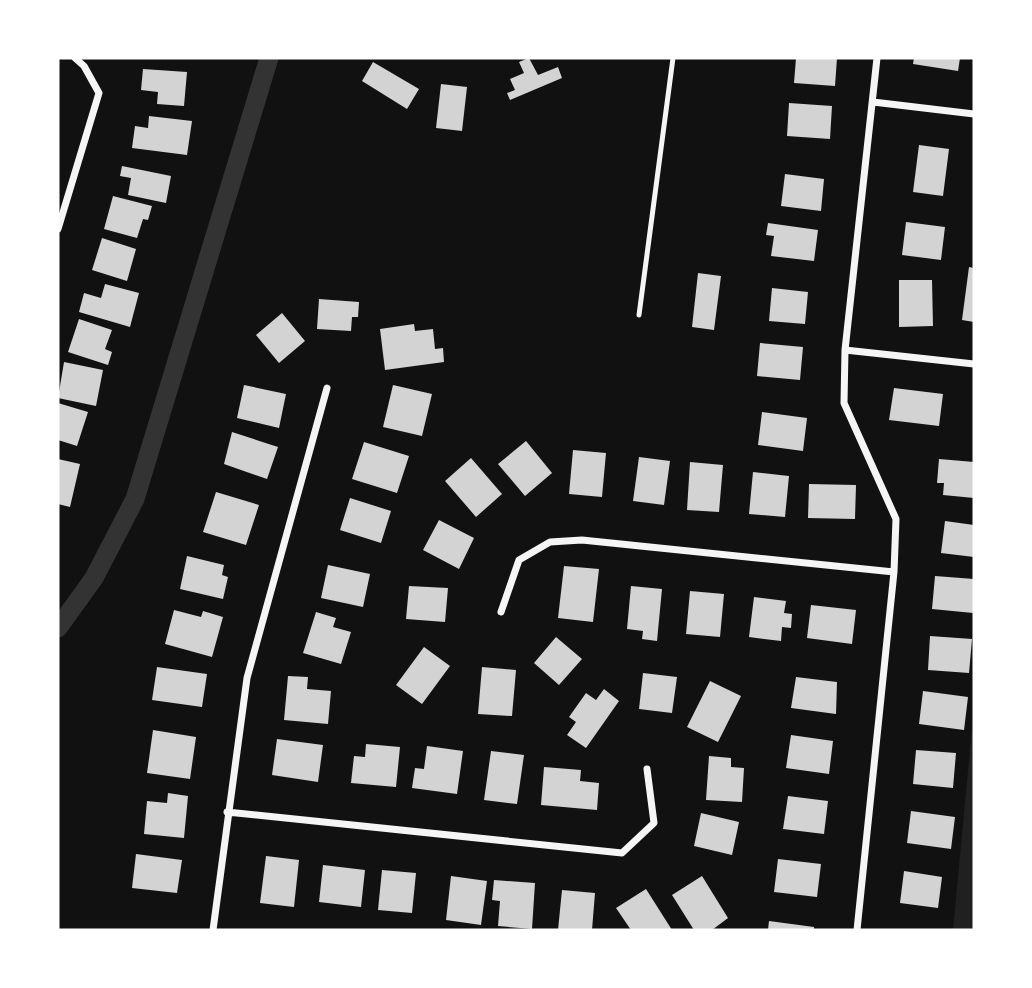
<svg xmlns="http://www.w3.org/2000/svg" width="1032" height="988" font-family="Georgia,serif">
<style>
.green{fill:#202020}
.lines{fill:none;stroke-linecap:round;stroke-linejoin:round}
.canal{stroke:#333;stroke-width:19}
.building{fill:#d3d3d3}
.service{stroke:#f5f5f5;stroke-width:5}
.minor{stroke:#f5f5f5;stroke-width:7}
</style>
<rect width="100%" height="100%" fill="#111"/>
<path class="green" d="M974,705V930H953L974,707Z"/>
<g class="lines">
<path class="canal" d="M58,628L94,578L135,499L269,58"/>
</g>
<path class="building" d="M529,58L538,75L558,67L562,78L510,100L507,93L515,90L510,79L524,73L519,62Z
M796,58H837L835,86L794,83Z
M914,58H960L958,71L913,64Z
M373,62L419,89L407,109L362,81Z
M143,69L187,72L184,106L157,104L158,92L141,90Z
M441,84L467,87L462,131L436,128Z
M789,103L832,106L830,139L787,136Z
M149,116L192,121L187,155L132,148L135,126L148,128Z
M919,145L949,149L943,196L913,192Z
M122,166L171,176L166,203L128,195L131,178L120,176Z
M785,174L824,179L821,211L781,206Z
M113,196L152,206L148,220L143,219L137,238L104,229Z
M906,222L945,227L941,260L902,255Z
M768,223L818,230L814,261L771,256L774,236L766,235Z
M102,238L136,249L127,281L92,270Z
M969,267L974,268V322L962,320Z
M698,273L721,276L714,330L692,327Z
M899,280H932L933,326L899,327Z
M105,284L139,293L130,327L79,312L84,293L101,298Z
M772,288L808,292L805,324L769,321Z
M319,299L359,302L358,317H352L351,331L317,329Z
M282,313L305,341L279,363L256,335Z
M79,319L112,330L105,349L112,352L108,365L68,352Z
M414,324L415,331L433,329L435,349L443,348L444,362L385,370L380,329Z
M760,343L803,347L800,380L757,376Z
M64,362L103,370L96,406L58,398Z
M244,385L286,394L279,428L237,418Z
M393,385L432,394L422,436L383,427Z
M894,388L943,394L939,426L889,420Z
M58,403L88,412L77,446L58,440Z
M762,412L807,418L803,451L758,445Z
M232,432L278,447L267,479L224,464Z
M526,441L552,473L525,496L498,464Z
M364,442L409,456L397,493L352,479Z
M573,450L606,453L602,497L569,494Z
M639,457L670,461L664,505L633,501Z
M471,458L502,494L476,517L445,481Z
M58,459L80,464L70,507L58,504Z
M939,459L974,462V498L943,495L944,483H937Z
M690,462L723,465L719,512L687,510Z
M753,472L789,476L785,517L749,514Z
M809,484L856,485L855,519L808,518Z
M216,492L259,505L246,545L203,532Z
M350,498L391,511L381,543L340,530Z
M439,520L474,538L459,569L423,550Z
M945,521L974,525V557L941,553Z
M187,556L224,565L222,575L228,577L223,599L180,589Z
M328,565L370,574L363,607L321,598Z
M564,566L599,569L593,622L558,618Z
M935,576L974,579L973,613L932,609Z
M409,586L448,588L445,622L406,619Z
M631,586L662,589L657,641L642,639L643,631L627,629Z
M690,591L724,594L720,637L686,634Z
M754,597L786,601L784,613L792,614L791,628L782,627L781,641L749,637Z
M811,605L856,610L852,644L807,638Z
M174,610L201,617L203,611L223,617L212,657L165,644Z
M316,612L336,618L333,627L351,632L341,664L303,653Z
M930,636L972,639L969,673L928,670Z
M556,637L582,659L559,685L534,663Z
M424,647L450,666L422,704L396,685Z
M157,667L207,674L202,707L152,700Z
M482,667L516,670L512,716L478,714Z
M643,673L677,677L672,713L639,709Z
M288,676L308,677L307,689L331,691L328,724L284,720Z
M796,677L837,682L836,714L791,708Z
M710,681L741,696L718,742L687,727Z
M604,689L619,701L586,748L567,735L576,722L569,717L586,693L596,700Z
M923,691L968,697L964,730L919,724Z
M153,730L196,737L190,779L147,773Z
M791,735L833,741L829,774L786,768Z
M277,739L323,745L318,782L272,775Z
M366,744L400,747L396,787L351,783L354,756L365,757Z
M427,746L463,751L457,794L412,788L415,768L424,769Z
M916,750L956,753L953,788L913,784Z
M491,751L524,755L517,804L484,800Z
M709,756L731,758V767L744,768L742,802L706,800Z
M544,767L581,770L580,781L599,783L597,810L541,805Z
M168,793L188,796L184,838L144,834L147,801L167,803Z
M788,796L828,801L824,834L783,829Z
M911,811L955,817L951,849L907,843Z
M701,813L739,822L732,855L694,846Z
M136,854L182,860L177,893L132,888Z
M266,856L299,860L294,907L260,903Z
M778,859L821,864L817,897L774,892Z
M323,865L365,870L361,907L319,902Z
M382,870L416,873L412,913L378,910Z
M904,871L942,877L938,908L900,903Z
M451,876L487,881L481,925L446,920Z
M702,876L728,918L712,930H694L672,895Z
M494,880L535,883L532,929L498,926L500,901L492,900Z
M646,889L672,930H631L616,908Z
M562,890L595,893L592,930H558Z
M769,921L814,927V930H768Z"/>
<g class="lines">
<path class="service" d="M639,315L673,58"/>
<path class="minor" d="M873,102L974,114
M58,229L99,93L84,66L75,58
M845,350L974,364
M501,612L519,560L550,542L582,540L894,572
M227,812L622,853L654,823L647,769
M213,930L247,678L327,388
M857,930L894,572L896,519L844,403L845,350L877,58"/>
</g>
<rect width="1032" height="988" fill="none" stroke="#ffffff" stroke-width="119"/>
</svg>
